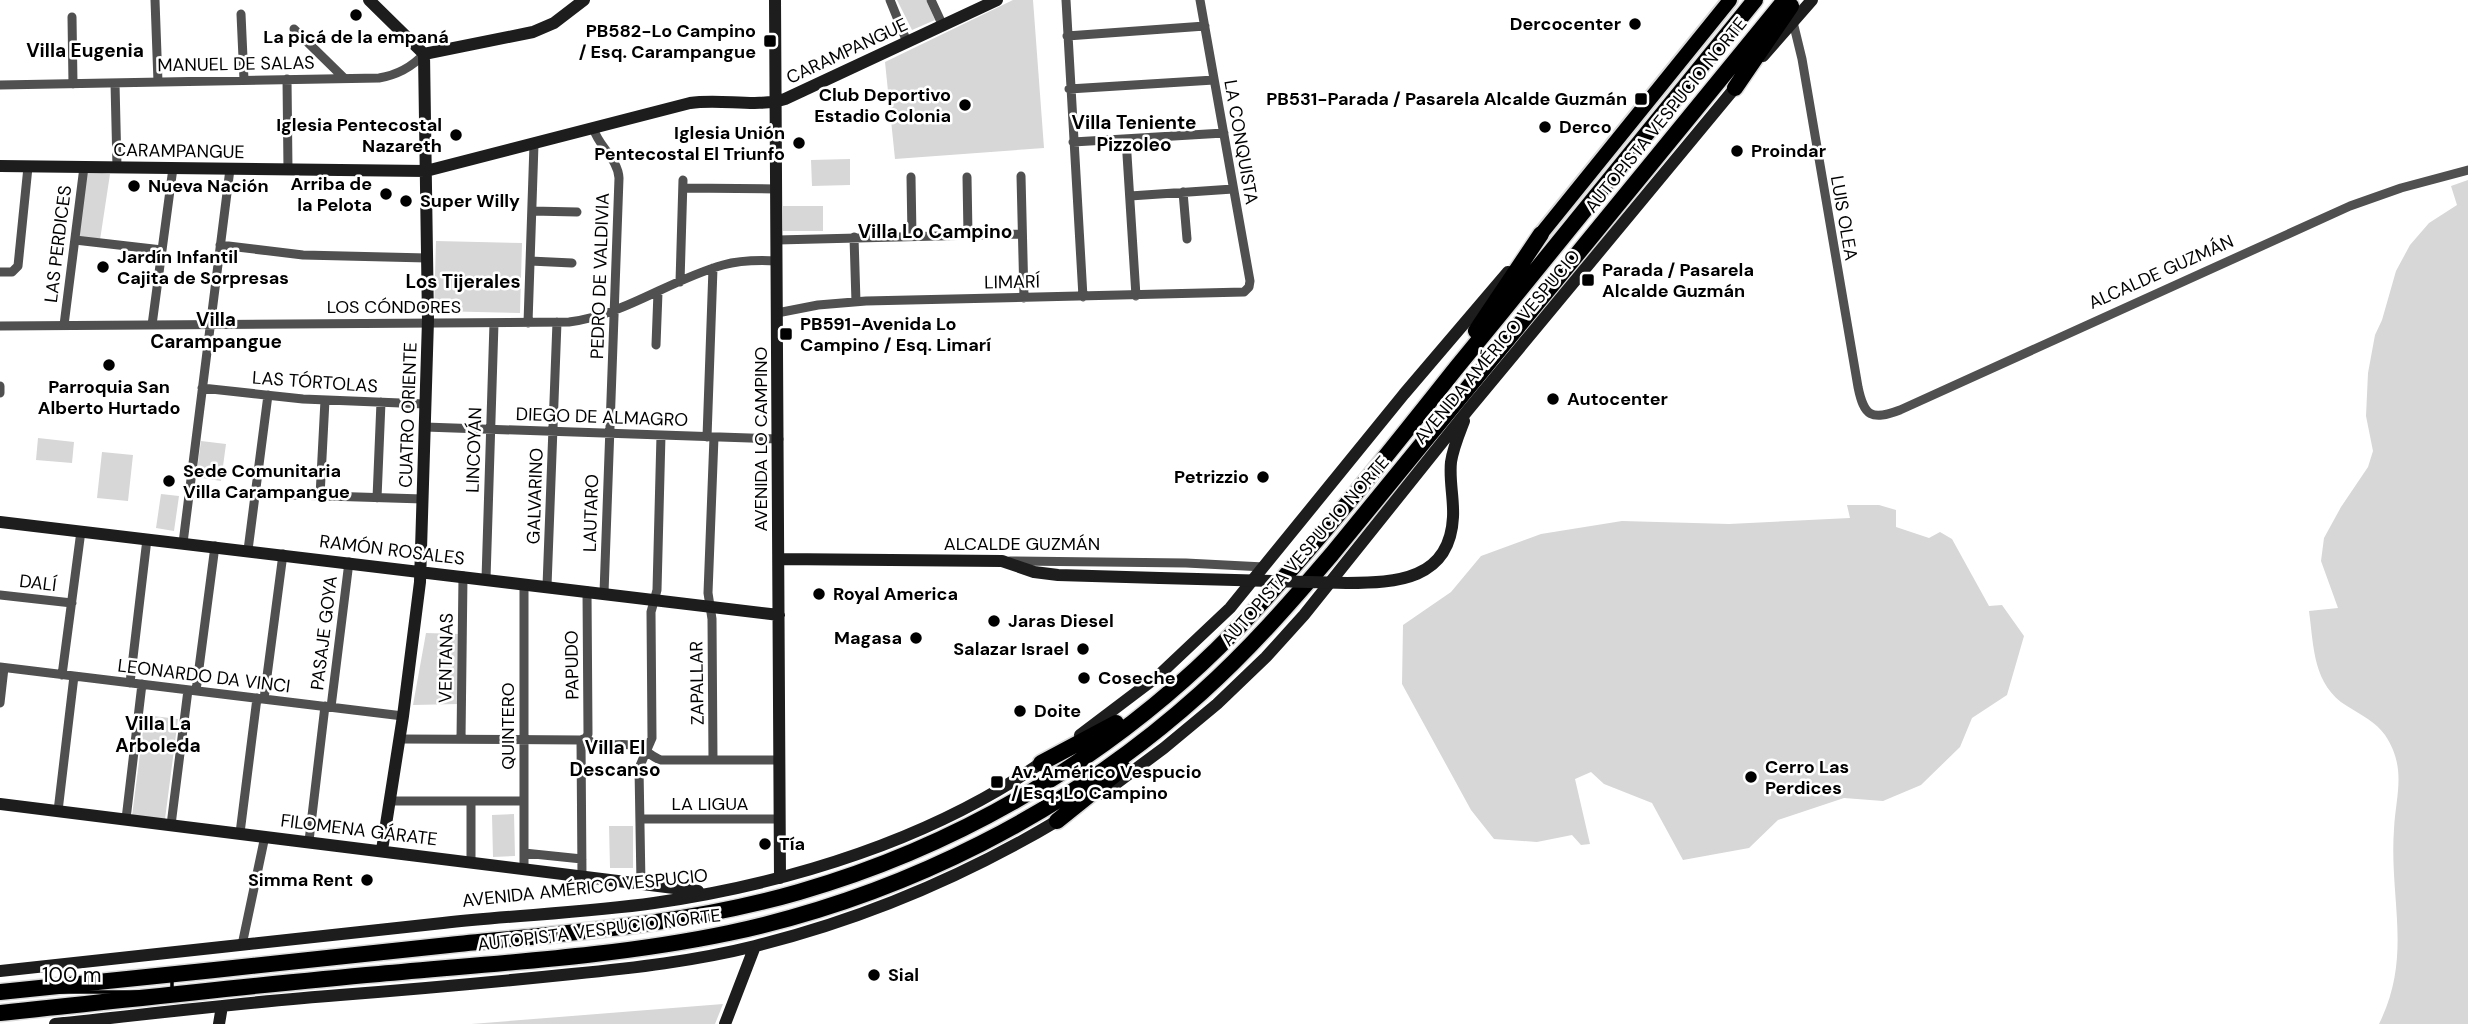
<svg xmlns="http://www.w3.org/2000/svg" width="2468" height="1024" font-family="'DM Sans',sans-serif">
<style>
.green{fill:#d7d7d7}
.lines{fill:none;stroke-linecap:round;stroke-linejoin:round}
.primary-casing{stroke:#dbdbdb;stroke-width:18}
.highway-casing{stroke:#dbdbdb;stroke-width:19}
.street{stroke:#505050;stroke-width:9}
.secondary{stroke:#1d1d1d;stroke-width:12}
.primary{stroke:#000;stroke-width:14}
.highway{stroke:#000;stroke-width:16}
.secondary-bridge{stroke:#1d1d1d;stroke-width:12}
.poi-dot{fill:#000;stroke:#fff;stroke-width:2.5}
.labels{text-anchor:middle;stroke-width:5;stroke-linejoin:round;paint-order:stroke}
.poi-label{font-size:18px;font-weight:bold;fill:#000;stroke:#fff;text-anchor:start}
.street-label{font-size:18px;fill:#000;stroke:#fff}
.neighbourhood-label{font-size:19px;font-weight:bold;fill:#000;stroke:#fff}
</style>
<rect width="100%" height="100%" fill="#fff"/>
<path class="green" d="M897,0H926L935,20L912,30Z
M1013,0H1033L1044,148L895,159L885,62Z
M850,159V185L812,186L811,160Z
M86,171L110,174L100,240L79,237Z
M2468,180V1024H2379C2413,955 2389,900 2394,829C2396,794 2407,768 2385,735C2376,722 2361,715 2347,706C2313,685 2314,648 2309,611L2338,608L2321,561L2324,538L2341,507L2368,467L2373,451L2366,416L2368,373L2375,335L2382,320L2396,271L2410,245L2429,223L2457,205L2451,186Z
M783,206H823V231H783Z
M436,241L522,243L520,313L434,311Z
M38,438L74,442L72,463L36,460Z
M201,441L226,444L221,481L196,477Z
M102,452L133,455L128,501L97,498Z
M161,494L179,496L174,531L156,528Z
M1847,505H1879L1896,510V527L1929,538L1940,532L1952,539L1989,606L2002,605L2024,636L2007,695L1972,718L1960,747L1921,785L1883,801L1844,798L1778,820L1749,848L1683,860L1652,803L1604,784L1591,772L1575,779L1590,844L1581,845L1572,835L1537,842L1494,839L1471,810L1402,684L1403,625L1451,592L1481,556L1541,534L1622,521L1729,524L1850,518Z
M426,633L459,634V704L413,705Z
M145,715L178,719L165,819L132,816Z
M514,814L515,856L493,857L492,815Z
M609,826H633V868H610Z
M723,1004L715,1024H471Z"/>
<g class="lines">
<g class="primary-casing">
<path id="primary" d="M1541,234L1730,0"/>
</g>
<g class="highway-casing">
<path id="highway" d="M1735,88L1791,6
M1476,331L1541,234
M1041,763L1116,723
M1057,821L1123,768
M0,992C150,977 299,961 449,945C566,933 685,925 799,892C963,845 1117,753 1236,630C1315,547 1386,456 1457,367C1557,245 1656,122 1755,0
M0,1013C126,1000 253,985 379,974C496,963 614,957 729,933C903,896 1069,812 1201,693C1249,650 1290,603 1332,554L1785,0"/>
</g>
<path class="street" d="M155,0L158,82
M890,0L907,42
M931,0L943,26
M1066,0L1083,297
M241,14L244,80
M72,17L73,84
M1793,22L1802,59L1858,387C1864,416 1871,421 1900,410L2350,206L2401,188L2468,170
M294,29L344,78
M1067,36L1205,26
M287,79L288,170
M115,83L117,167
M0,85L379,78C397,75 411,68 424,54
M1069,89L1214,80
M593,128C599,147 618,159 619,178L604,593
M1126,139L1136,296
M1073,142L1224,133
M1021,176L1024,298
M911,177L912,236
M967,177L968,235
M683,188L776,189
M1183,192L1187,239
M1130,196L1233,189
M532,211L577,212
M854,237L856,302
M75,240L162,250
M777,240L1022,234
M220,245L303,255L427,258
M530,261L572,263
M0,272H12L18,266L28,167
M680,282L683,180
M777,313L818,305L866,301L1244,292L1249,287L1250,281L1200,0
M528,323L534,144
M64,325L84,167
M152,325L173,168
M0,326L569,322C625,315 669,280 723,265C741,260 758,260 777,261
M656,345L658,292
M0,386V393
M202,388L303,399L425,404
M425,427L779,439
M707,437L713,268
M294,495L423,499
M320,496L325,400
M377,498L381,402
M183,543L230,169
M248,550L268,395
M1010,561L1186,563L1264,567
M486,579L494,323
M524,584V869
M547,586L557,322
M0,595L72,603
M0,667L403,716
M62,675L81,531
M130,683L147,539
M196,691L215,546
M264,699L283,554
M0,703L4,668
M331,707L349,562
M586,738L588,734L587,591
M400,739L581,740L586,738C599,751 620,741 636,746C646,749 651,757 661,760H780
M461,739L463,576
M581,740L582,876
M713,760L712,619L708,593L714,437
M390,801H524
M58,811L74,676
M126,819L142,684
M641,819H780
M171,825L188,690
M240,833L257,698
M309,841L325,706
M524,853L582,859
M471,862V801
M641,884L639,768L652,738L651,612L657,590L661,435
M242,945L265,836"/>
<path class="secondary" d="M369,0L424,54L428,320L420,582L403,716L382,850
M775,0L780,878
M424,54L533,32L554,23L584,0
M1763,56L1812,0
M0,166L426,171L690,103C721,98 756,108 785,99L997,0
M0,522L779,615
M779,559L1002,561L1034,572L1058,575L1160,578
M1347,583C1396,583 1450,580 1453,517C1454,499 1449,480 1451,462C1453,448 1459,434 1464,421
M1080,735L1158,676L1230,608L1404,394L1508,272
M1102,794L1164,748L1217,704L1266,657L1304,615L1468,410L1739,83
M0,804L698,891
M0,971C148,955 295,939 443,923C513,915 584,913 654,903C791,883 934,839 1048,758
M55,1024C150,1014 245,1002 340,995C417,989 495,982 572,974C634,968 695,961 755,946C864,919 967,875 1062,818
M219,1024L222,1006
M725,1024L755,946"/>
<use href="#primary" class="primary"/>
<use href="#highway" class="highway"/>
<path class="secondary-bridge" d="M1160,578L1347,583"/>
</g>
<g class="poi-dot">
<circle cx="356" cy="15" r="7"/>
<circle cx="1635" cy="24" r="7"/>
<rect x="763" y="34" width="14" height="14" rx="3.5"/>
<rect x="1634" y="92" width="14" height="14" rx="3.5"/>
<circle cx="965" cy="105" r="7"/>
<circle cx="1545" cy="127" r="7"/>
<circle cx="456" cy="135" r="7"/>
<circle cx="799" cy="143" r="7"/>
<circle cx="1737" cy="151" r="7"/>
<circle cx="134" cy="186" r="7"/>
<circle cx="386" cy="194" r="7"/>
<circle cx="406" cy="201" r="7"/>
<circle cx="103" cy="267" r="7"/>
<rect x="1581" y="273" width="14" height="14" rx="3.5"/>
<rect x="779" y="327" width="14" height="14" rx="3.5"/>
<circle cx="109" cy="365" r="7"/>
<circle cx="1553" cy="399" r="7"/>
<circle cx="1263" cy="477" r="7"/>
<circle cx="169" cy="481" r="7"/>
<circle cx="819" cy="594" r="7"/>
<circle cx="994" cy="621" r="7"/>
<circle cx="916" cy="638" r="7"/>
<circle cx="1083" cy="649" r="7"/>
<circle cx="1084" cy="678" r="7"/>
<circle cx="1020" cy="711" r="7"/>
<circle cx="1751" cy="777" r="7"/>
<rect x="990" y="775" width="14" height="14" rx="3.5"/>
<circle cx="765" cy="844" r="7"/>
<circle cx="367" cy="880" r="7"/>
<circle cx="874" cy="975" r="7"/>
</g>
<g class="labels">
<g class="poi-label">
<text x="1621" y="30" text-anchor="end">Dercocenter</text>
<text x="756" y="37" text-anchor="end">PB582-Lo Campino<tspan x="756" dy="21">/ Esq. Carampangue</tspan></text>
<text x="356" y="43" text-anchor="middle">La picá de la empaná</text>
<text x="951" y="101" text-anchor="end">Club Deportivo<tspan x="951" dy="21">Estadio Colonia</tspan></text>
<text x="1627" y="105" text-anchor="end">PB531-Parada / Pasarela Alcalde Guzmán</text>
<text x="442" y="131" text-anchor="end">Iglesia Pentecostal<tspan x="442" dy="21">Nazareth</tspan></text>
<text x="1559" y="133">Derco</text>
<text x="785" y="139" text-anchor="end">Iglesia Unión<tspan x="785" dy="21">Pentecostal El Triunfo</tspan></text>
<text x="1751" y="157">Proindar</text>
<text x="372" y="190" text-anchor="end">Arriba de<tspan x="372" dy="21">la Pelota</tspan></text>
<text x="148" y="192">Nueva Nación</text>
<text x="420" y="207">Super Willy</text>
<text x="117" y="263">Jardín Infantil<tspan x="117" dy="21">Cajita de Sorpresas</tspan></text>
<text x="1602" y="276">Parada / Pasarela<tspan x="1602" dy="21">Alcalde Guzmán</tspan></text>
<text x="800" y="330">PB591-Avenida Lo<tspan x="800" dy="21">Campino / Esq. Limarí</tspan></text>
<text x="109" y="393" text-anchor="middle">Parroquia San<tspan x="109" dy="21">Alberto Hurtado</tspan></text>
<text x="1567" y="405">Autocenter</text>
<text x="183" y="477">Sede Comunitaria<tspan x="183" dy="21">Villa Carampangue</tspan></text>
<text x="1249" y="483" text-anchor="end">Petrizzio</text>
<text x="833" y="600">Royal America</text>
<text x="1008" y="627">Jaras Diesel</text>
<text x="902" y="644" text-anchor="end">Magasa</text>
<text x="1069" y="655" text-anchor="end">Salazar Israel</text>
<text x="1098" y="684">Coseche</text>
<text x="1034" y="717">Doite</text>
<text x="1765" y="773">Cerro Las<tspan x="1765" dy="21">Perdices</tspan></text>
<text x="1011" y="778">Av. Américo Vespucio<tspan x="1011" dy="21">/ Esq. Lo Campino</tspan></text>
<text x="779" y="850">Tía</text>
<text x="353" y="886" text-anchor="end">Simma Rent</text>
<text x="888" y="981">Sial</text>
</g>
<g class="street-label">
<text transform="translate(847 51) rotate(-25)" y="6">CARAMPANGUE</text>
<text transform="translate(236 64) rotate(-1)" y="6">MANUEL DE SALAS</text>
<text transform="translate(1666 115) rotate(-51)" y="6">AUTOPISTA VESPUCIO NORTE</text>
<text transform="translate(1241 142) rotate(80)" y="6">LA CONQUISTA</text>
<text transform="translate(179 151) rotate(1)" y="6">CARAMPANGUE</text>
<text transform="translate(1844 218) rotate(80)" y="6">LUIS OLEA</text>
<text transform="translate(58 244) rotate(-83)" y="6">LAS PERDICES</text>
<text transform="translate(2161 272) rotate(-24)" y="6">ALCALDE GUZMÁN</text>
<text transform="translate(600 276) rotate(-88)" y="6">PEDRO DE VALDIVIA</text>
<text transform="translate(1012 282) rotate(-1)" y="6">LIMARÍ</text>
<text x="394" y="313">LOS CÓNDORES</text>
<text transform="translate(1497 347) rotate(-50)" y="6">AVENIDA AMÉRICO VESPUCIO</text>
<text transform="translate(315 382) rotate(4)" y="6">LAS TÓRTOLAS</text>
<text transform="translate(408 415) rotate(-88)" y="6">CUATRO ORIENTE</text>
<text transform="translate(602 417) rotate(2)" y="6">DIEGO DE ALMAGRO</text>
<text transform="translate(761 439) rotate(-90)" y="6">AVENIDA LO CAMPINO</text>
<text transform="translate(474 450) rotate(-88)" y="6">LINCOYÁN</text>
<text transform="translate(535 496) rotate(-88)" y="6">GALVARINO</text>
<text transform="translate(591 513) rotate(-88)" y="6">LAUTARO</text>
<text x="1022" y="550">ALCALDE GUZMÁN</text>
<text transform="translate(392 550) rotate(7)" y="6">RAMÓN ROSALES</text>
<text transform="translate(1305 551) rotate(-49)" y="6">AUTOPISTA VESPUCIO NORTE</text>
<text transform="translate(38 583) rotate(7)" y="6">DALÍ</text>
<text transform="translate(324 633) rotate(-83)" y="6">PASAJE GOYA</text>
<text transform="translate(446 658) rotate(-89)" y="6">VENTANAS</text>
<text transform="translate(572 665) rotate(-91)" y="6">PAPUDO</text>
<text transform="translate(204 676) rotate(7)" y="6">LEONARDO DA VINCI</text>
<text transform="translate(697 683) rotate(-91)" y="6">ZAPALLAR</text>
<text transform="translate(508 726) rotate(-90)" y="6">QUINTERO</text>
<text x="710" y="810">LA LIGUA</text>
<text transform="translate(359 830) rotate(7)" y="6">FILOMENA GÁRATE</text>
<text transform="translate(585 888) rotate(-6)" y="6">AVENIDA AMÉRICO VESPUCIO</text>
<text transform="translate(599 930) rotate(-7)" y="6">AUTOPISTA VESPUCIO NORTE</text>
</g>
<g class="neighbourhood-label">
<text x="85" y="57">Villa Eugenia</text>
<text x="1134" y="129">Villa Teniente<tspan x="1134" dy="22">Pizzoleo</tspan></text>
<text x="935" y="238">Villa Lo Campino</text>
<text x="463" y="288">Los Tijerales</text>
<text x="216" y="326">Villa<tspan x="216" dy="22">Carampangue</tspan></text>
<text x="158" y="730">Villa La<tspan x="158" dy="22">Arboleda</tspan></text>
<text x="615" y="754">Villa El<tspan x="615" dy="22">Descanso</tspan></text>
</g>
</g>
<path d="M32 982v10h140v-10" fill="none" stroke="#000000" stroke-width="3.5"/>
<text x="42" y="982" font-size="21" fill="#000000" stroke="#ffffff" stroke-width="5" paint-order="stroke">100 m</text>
</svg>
